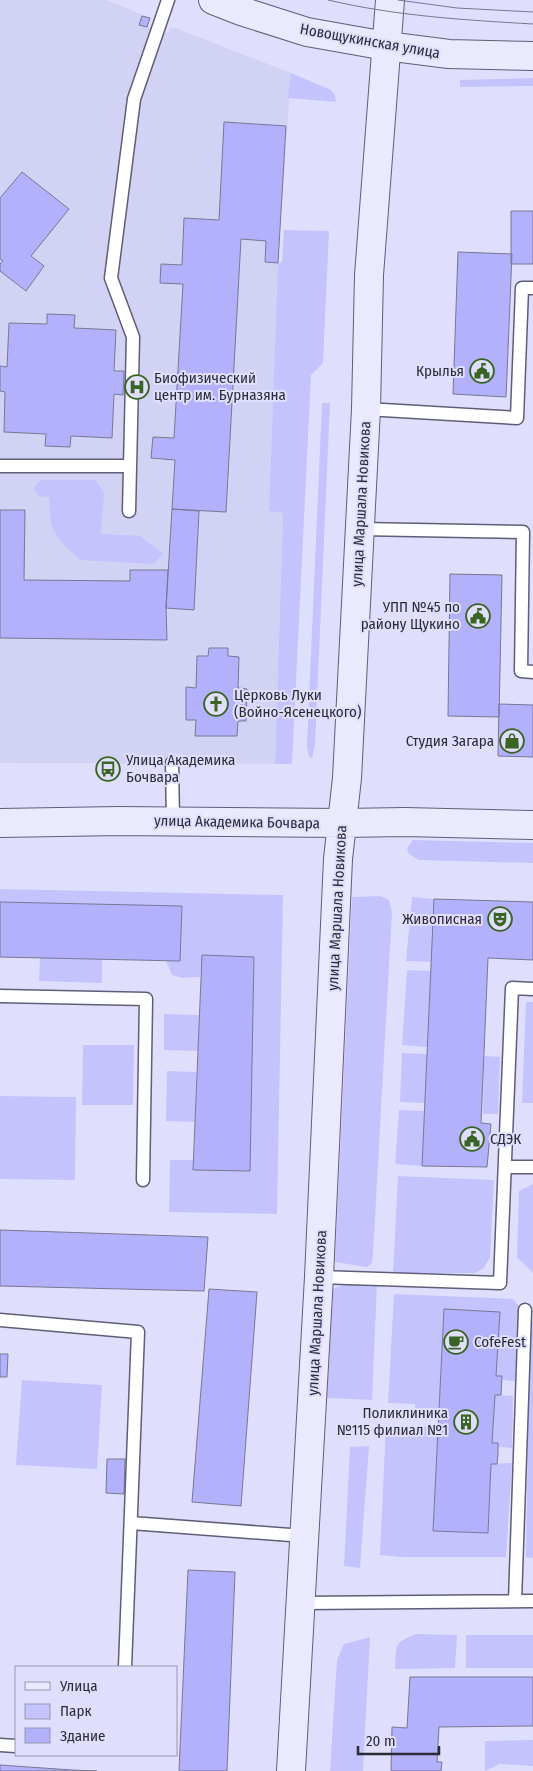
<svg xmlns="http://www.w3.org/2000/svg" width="533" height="1771" font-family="'Fira Sans Condensed',sans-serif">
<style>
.built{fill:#d2d2f5}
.green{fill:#c4c3fe}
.building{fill:#b3b0fc;stroke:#787892}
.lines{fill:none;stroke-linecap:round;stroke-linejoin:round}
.lane-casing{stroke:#5e5e77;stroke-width:15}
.secondary-casing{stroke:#5e5e77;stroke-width:30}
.lane{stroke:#fff;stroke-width:12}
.secondary{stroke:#eae9fd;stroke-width:28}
.tram{stroke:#77778a;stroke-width:1}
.labels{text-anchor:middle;stroke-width:4;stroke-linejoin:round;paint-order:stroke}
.street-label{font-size:15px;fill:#2b2b36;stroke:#dfdffd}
.poi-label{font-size:15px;fill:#2b2b36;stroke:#dfdffd;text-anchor:end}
</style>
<rect width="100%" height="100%" fill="#dfdffd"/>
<path class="built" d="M0,0H107L150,18L148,27L168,33L170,27L178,29L291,73L278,263L269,511L283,512L275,764L0,763Z"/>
<path class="green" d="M291,73L331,90L335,95L336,102L288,98Z
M533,78V86L460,87V80Z
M284,230L329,231L323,363L311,375L292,764H275L283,513L269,511L278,263L282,262Z
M322,403H330L315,745L312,758L309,757L307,745Z
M40,480H96L104,494L101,534L140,536L163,554L153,564L81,560L68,549L57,536L51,523L49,497L39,496L34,488Z
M413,840L533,843V863L419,860L409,854L407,848Z
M0,889L283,895L277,1214L169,1212L170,1160H193V1170L249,1171L254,957L202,956L200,977L182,978L172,975L166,961L180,960L181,906L0,902Z
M380,896L389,900L392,912L373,1254L372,1263L367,1267L335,1262L352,897Z
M412,897L434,899L431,962L406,961Z
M40,957L102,959V983L39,981Z
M407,970L431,971L427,1047L402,1045Z
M526,1002H533V1103H522Z
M164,1014L199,1015L198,1051L164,1050Z
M83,1045H134L133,1105H82Z
M402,1053L427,1054L425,1103L400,1102Z
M484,1056L500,1057L498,1114H483Z
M167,1071L196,1072L195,1122L166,1121Z
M0,1096L76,1097L75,1180L0,1179Z
M399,1110L424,1111L422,1166L395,1164Z
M398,1176L494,1180L490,1257L484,1268L475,1273H393Z
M533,1184V1273L517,1257L519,1191Z
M349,1283L377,1284L372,1400L327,1398L333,1289Z
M394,1294L513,1299L519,1306L515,1381L502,1380V1376H496L500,1312L444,1309L439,1409H415V1404L388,1403Z
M533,1321V1558L526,1557L530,1323Z
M22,1380L102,1385L97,1469L16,1465Z
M495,1395L513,1396L512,1448L498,1447V1443H492Z
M386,1425L438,1427L433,1531L488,1533L491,1464L512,1463L506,1557H401L380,1555Z
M369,1446L360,1568L344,1566L350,1447Z
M416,1634L457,1635L455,1668L395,1669C397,1644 392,1644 416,1634Z
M466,1635H533V1668H466Z
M370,1637L363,1771H330L337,1660L344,1644Z
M533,1740V1766L500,1764L485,1771V1741Z"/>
<path class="building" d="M142,16L150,18L147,27L139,25Z
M224,122L286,126L278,263L265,262L266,241L241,239L226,512L172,509L175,460L151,458L153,437L174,438L183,284L160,283L161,264L182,265L184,218L219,220Z
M22,172L69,209L31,256L44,266L26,291L0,271V264L3,261L0,259V198Z
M511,211H533V264H511Z
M458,252L512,254L506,397L453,394Z
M47,314L75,315L74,328L116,330L114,371H124L123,395L114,394L112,438L71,436L70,447L45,446L46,434L4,432L5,392L0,391V366L7,367L9,323L47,324Z
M172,509L199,511L194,610L166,608Z
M0,510H25L24,580L130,581V570H168L166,608L167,640L0,638Z
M450,574L502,575L499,717L448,716Z
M209,648H228V656L239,657L238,688L247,689L246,721H238L237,736H195L196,720H186V687L196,688L197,656H208Z
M499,704L533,705V757L498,756Z
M434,899L533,902V960L488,958L481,1123L491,1124L487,1167L422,1166Z
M0,902L182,906L180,961L0,957Z
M202,955L254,957L250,1171L193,1170Z
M0,1230L208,1237L204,1291L0,1286Z
M209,1289L257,1292L241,1506L192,1502Z
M444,1309L500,1312L496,1376H502L501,1395H495L492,1443H498V1455L497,1464H491L488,1533L433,1531Z
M0,1354H8L7,1377H0Z
M107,1459H125L124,1494L106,1493Z
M188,1570L235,1572L227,1771H179Z
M410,1677H533V1726L439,1727L437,1762H442L441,1771H391L392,1727L407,1728Z
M0,1765L72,1770L97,1771H0Z"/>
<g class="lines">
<g class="lane-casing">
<path id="lane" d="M366,409L517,418L522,288H533
M0,466H130
M129,511L133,337L111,278L134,99L168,0
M360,529L523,532L521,671L533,672
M172,763L173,821
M0,996L146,999L143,1180
M506,1167H533
M319,1277L500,1283L512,988L533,989
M0,1320L138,1332L125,1667
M131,1523L304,1536
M515,1601L525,1310
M301,1603L533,1601
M0,1745L16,1746"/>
</g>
<g class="secondary-casing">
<path id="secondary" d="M213,0L241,11L307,32L386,46L449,54L533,56
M0,823L119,821L342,823L405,822L533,825
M291,1771L319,1277L338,859L347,778L366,409L369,275L390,0"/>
</g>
<use href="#lane" class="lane"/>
<use href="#secondary" class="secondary"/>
<path class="tram" d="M328,0C396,16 464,20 533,24
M398,0L457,8L533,12"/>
</g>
<defs>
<g id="civic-ring" transform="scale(1.25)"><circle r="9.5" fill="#dfdffd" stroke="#3a6421" stroke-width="1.5"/><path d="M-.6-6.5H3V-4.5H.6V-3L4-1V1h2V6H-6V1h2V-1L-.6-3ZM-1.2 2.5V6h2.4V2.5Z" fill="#3a6421"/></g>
<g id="hospital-ring" transform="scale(1.25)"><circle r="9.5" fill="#dfdffd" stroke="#3a6421" stroke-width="1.5"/><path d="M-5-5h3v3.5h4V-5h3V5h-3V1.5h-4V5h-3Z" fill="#3a6421"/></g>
<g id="church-ring" transform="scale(1.25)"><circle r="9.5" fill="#dfdffd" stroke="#3a6421" stroke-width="1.5"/><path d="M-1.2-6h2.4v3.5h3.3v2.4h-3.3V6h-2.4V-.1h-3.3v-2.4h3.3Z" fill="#3a6421"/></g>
<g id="shop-ring" transform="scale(1.25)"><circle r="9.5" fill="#dfdffd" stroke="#3a6421" stroke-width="1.5"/><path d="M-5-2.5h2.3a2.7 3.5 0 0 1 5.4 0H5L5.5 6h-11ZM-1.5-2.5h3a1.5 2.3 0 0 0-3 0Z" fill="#3a6421"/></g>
<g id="bus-ring" transform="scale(1.25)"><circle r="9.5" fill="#dfdffd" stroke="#3a6421" stroke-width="1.5"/><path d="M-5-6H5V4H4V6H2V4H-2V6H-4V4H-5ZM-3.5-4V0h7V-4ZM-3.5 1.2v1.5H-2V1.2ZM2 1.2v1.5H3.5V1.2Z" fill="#3a6421"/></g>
<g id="theatre-ring" transform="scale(1.25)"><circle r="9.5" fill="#dfdffd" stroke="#3a6421" stroke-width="1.5"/><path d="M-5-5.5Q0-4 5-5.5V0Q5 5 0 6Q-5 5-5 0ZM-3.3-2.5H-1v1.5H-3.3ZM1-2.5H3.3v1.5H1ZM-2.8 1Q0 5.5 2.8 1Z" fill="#3a6421"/></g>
<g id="cafe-ring" transform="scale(1.25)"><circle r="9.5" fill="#dfdffd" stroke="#3a6421" stroke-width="1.5"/><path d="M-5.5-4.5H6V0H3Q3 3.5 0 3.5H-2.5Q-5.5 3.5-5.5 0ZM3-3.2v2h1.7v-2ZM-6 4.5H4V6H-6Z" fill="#3a6421"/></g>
<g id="building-ring" transform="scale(1.25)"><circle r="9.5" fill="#dfdffd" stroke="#3a6421" stroke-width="1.5"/><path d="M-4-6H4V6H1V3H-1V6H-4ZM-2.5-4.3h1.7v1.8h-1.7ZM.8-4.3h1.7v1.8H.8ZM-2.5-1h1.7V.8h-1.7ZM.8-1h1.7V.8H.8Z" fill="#3a6421"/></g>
</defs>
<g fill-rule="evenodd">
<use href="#civic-ring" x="482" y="371"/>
<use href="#hospital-ring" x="137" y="387"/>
<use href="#civic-ring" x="478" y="616"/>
<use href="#church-ring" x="216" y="704"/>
<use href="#shop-ring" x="512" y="741"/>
<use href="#bus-ring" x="108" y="769"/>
<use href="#theatre-ring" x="500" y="919"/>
<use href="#civic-ring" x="472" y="1139"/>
<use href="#cafe-ring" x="456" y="1342"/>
<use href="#building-ring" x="466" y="1422"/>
</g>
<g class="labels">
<g class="street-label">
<text transform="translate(370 41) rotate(10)" y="5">Новощукинская улица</text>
<text transform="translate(361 504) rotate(-87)" y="5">улица Маршала Новикова</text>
<text transform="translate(237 822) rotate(1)" y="5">улица Академика Бочвара</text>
<text transform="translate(337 908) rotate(-87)" y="5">улица Маршала Новикова</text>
<text transform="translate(317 1313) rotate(-87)" y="5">улица Маршала Новикова</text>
</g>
<g class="poi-label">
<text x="464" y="376">Крылья</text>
<text x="154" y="383" text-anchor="start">Биофизический<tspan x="154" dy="17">центр им. Бурназяна</tspan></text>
<text x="460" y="612">УПП №45 по<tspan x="460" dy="17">району Щукино</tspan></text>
<text x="234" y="700" text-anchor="start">Церковь Луки<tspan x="234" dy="17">(Войно-Ясенецкого)</tspan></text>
<text x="494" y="746">Студия Загара</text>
<text x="126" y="765" text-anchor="start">Улица Академика<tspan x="126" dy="17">Бочвара</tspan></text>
<text x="482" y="924">Живописная</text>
<text x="490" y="1144" text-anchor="start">СДЭК</text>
<text x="474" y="1347" text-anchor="start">CofeFest</text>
<text x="448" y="1418">Поликлиника<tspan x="448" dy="17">№115 филиал №1</tspan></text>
</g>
</g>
<rect x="15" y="1666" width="162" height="90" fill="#dfdffd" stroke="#9797ad"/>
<rect x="25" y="1682" width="25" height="8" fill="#eae9fd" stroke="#9797ad"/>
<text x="60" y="1691" font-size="15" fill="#2b2b36">Улица</text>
<rect x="25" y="1704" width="25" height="15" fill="#c4c3fe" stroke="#9797ad"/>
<text x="60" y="1716" font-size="15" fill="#2b2b36">Парк</text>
<rect x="25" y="1728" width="25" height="15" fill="#b3b0fc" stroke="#9797ad"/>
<text x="60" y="1741" font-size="15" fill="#2b2b36">Здание</text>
<path d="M358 1746v8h81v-8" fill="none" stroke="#2b2b36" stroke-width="2.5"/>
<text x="366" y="1746" font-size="15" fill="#2b2b36" stroke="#dfdffd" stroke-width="4" paint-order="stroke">20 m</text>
</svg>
